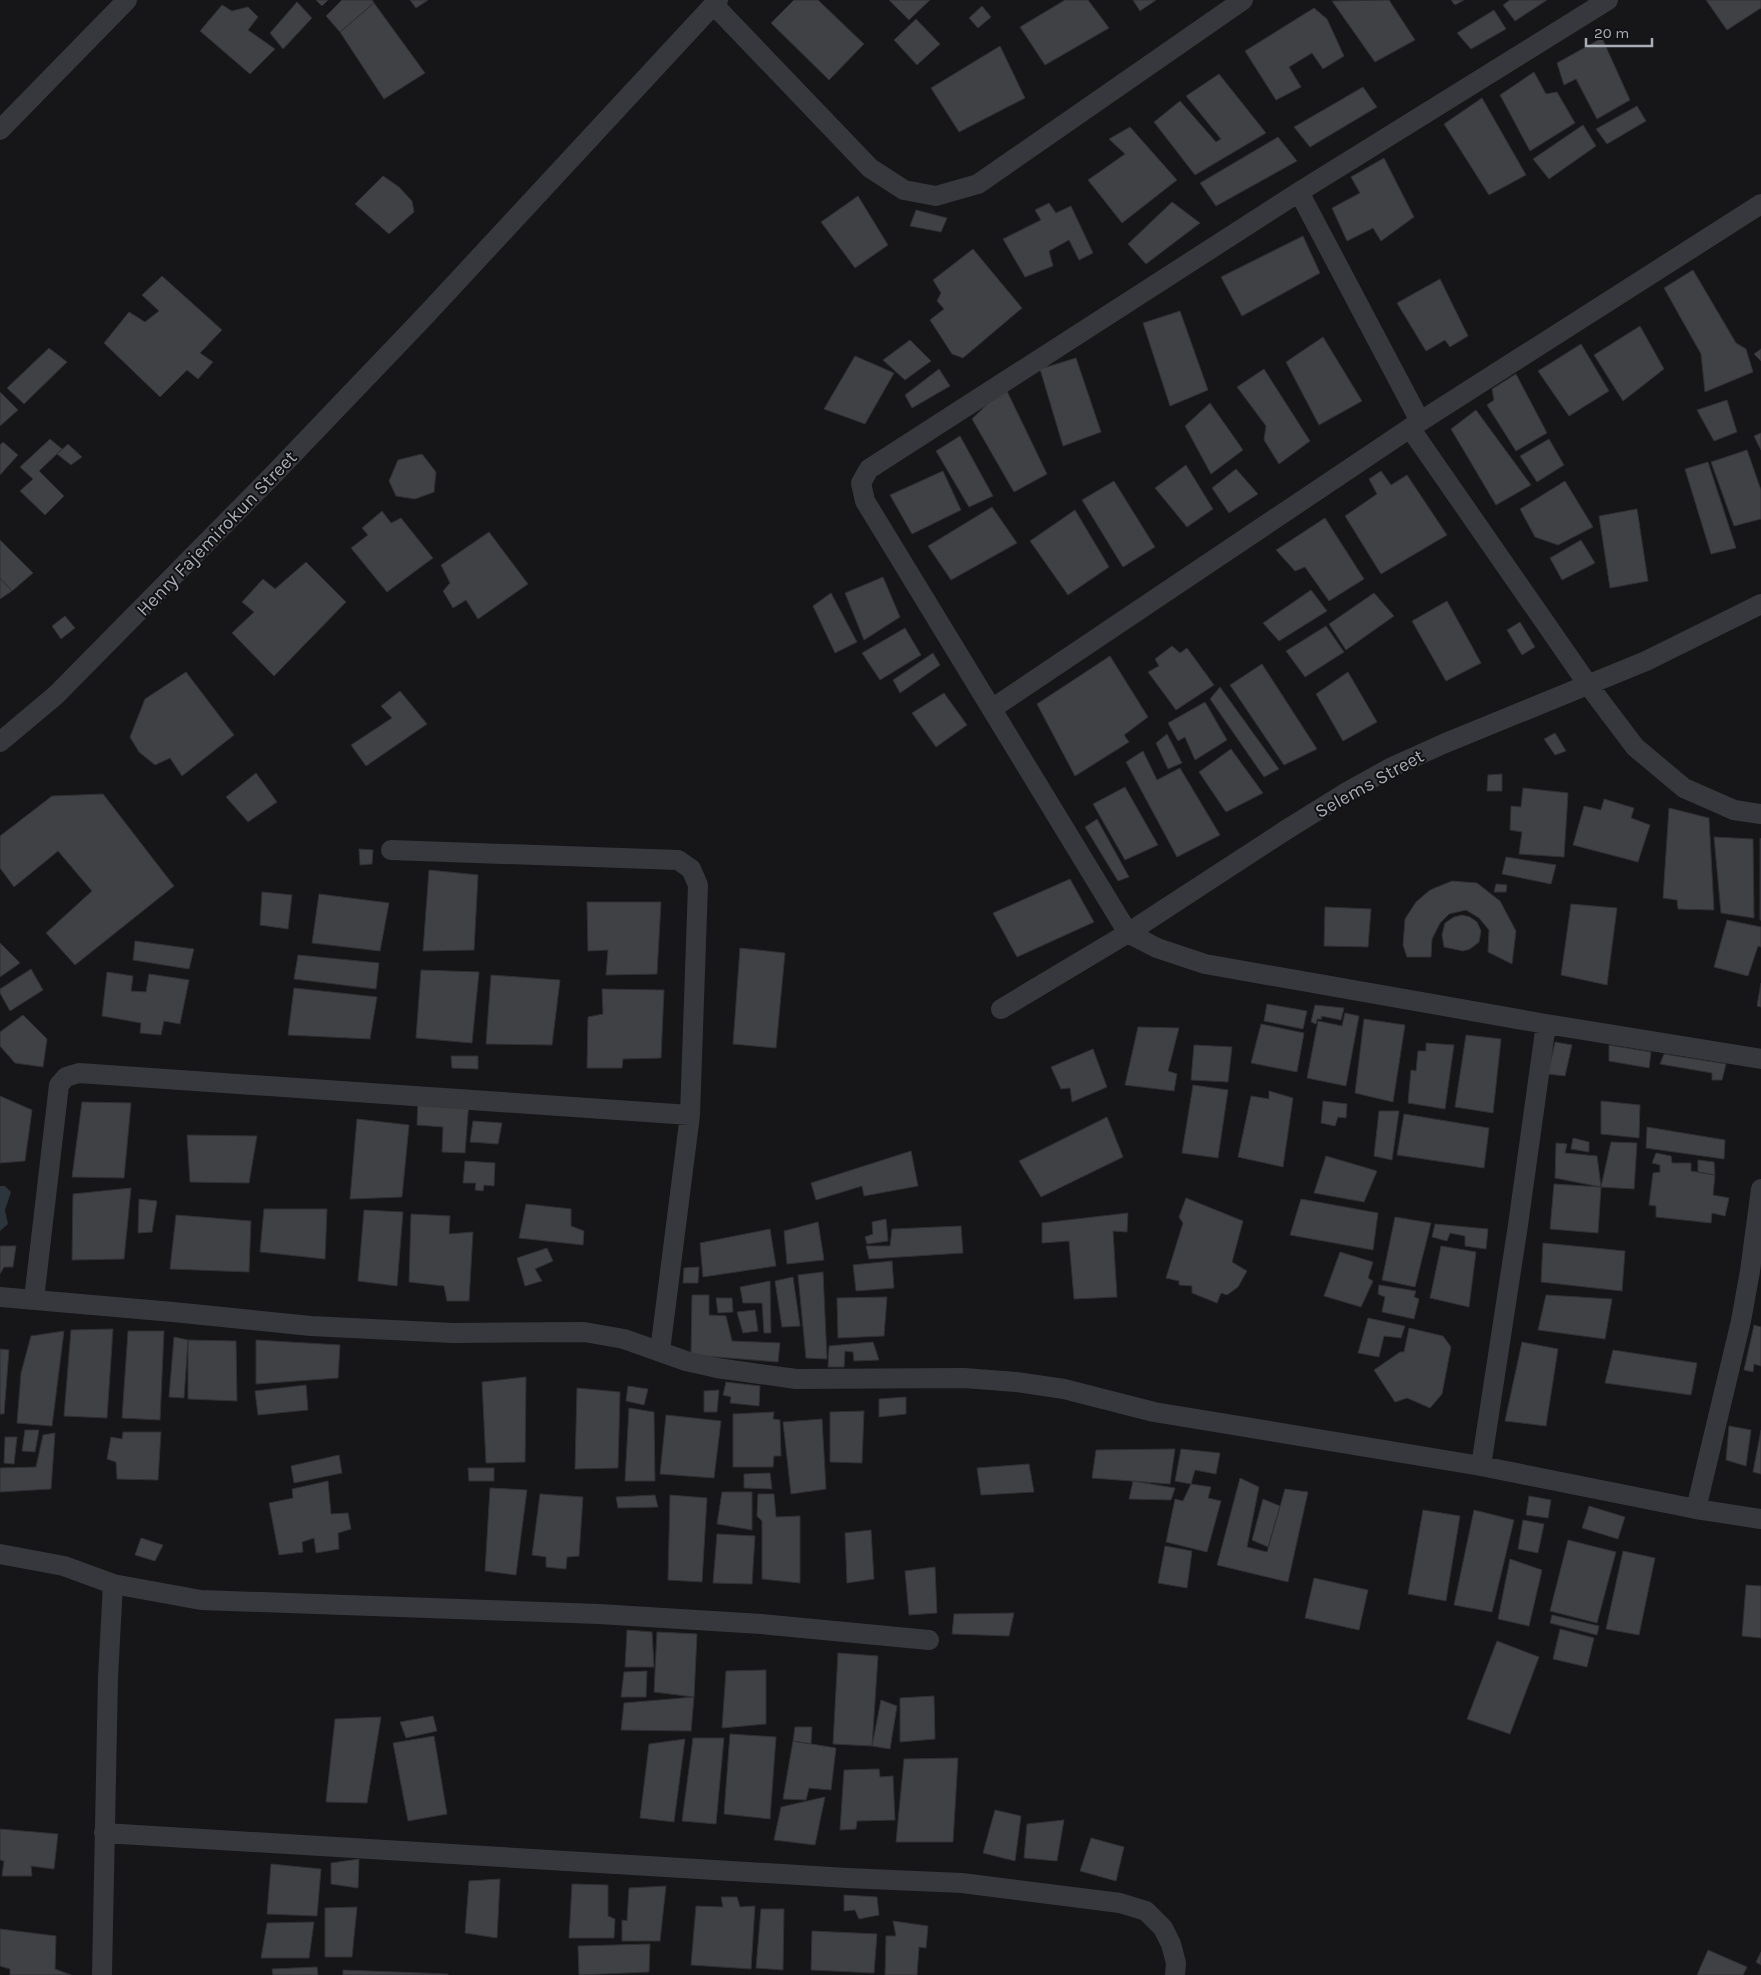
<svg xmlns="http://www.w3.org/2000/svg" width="1761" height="1975" font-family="Karla,sans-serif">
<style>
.water{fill:#2c353c}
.building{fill:#404145;stroke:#303034}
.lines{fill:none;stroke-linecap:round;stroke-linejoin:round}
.minor{stroke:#37383d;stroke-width:20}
.labels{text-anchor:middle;stroke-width:4;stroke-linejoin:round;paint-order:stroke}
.street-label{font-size:19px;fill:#a8adb8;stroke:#111113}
</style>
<rect width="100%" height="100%" fill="#161618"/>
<path class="water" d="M0,1186H5L11,1192L5,1210L8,1224L0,1231Z"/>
<path class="building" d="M316,0H328L322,6Z
M342,0H372L374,3L340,32L326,16Z
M410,0H428L416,8Z
M794,0H818L864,44L829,80L771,23Z
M889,0H930L909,20Z
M1065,0H1088L1109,28L1045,65L1020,27Z
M1133,0H1156L1140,11Z
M1389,0L1415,40L1375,62L1332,1Z
M1451,0H1464L1455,5Z
M1510,0H1547L1515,21L1503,5Z
M1706,0H1761V8L1727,30Z
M297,2L312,18L283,49L270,33Z
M374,3L425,73L384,99L340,32Z
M222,5L232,11L248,7L258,17L248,30L275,49L250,74L200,31Z
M982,6L991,17L978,28L969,18Z
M1314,8L1327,19L1344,56L1323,69L1312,53L1289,67L1301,87L1276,100L1245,51Z
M1494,10L1506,29L1471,49L1457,33Z
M916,19L940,44L917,65L894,40Z
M1602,38L1630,100L1597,119L1576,79L1564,85L1557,63Z
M1000,46L1025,98L959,132L931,88Z
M1534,72L1546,94L1557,92L1575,123L1530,151L1500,95Z
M1219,74L1266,133L1195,175L1154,122L1180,101L1216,142L1221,139L1186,96Z
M1363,87L1377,107L1310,147L1294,127Z
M1482,98L1526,175L1489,195L1444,124Z
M1637,106L1646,121L1607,144L1596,129Z
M1583,125L1596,146L1549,179L1533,159Z
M1130,127L1177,180L1122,223L1088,180L1125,154L1109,139Z
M1278,137L1297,161L1216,206L1200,183Z
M1384,158L1414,217L1381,241L1373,228L1347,241L1332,208L1360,193L1351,177Z
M383,176L399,187L412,201L414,212L389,234L355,204Z
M858,196L888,245L855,268L821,222Z
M1172,202L1200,223L1146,264L1128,244Z
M1049,203L1056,213L1071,206L1093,253L1079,260L1069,240L1049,251L1053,266L1025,277L1003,239L1041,220L1035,210Z
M916,210L947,218L941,232L910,226Z
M1303,236L1320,273L1242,316L1221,277Z
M973,249L1022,308L963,358L952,354L930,320L944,309L937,301L941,293L933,280Z
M1693,270L1736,343L1746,349L1753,372L1705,392L1701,354L1664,288Z
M162,276L222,330L200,353L213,362L198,379L187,370L160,397L104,343L129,312L145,322L159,311L142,295Z
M1440,279L1468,336L1450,347L1445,340L1426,351L1397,303Z
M1180,311L1208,390L1170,406L1143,323Z
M1640,326L1664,369L1623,401L1594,355Z
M1323,337L1362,401L1319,425L1286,362Z
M910,340L931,361L905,380L883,360Z
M1581,344L1609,391L1569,416L1538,371Z
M49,348L67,362L24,404L7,388Z
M1761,349V361L1754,354Z
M855,356L894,373L865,424L824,409Z
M1076,358L1101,432L1063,446L1040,369Z
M939,369L950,386L912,408L905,395Z
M1264,369L1310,441L1279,464L1264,440L1266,426L1237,387Z
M1516,374L1547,433L1516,451L1487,405L1494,400L1492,389Z
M1005,387L1047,474L1014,492L972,419Z
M0,392L18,410L0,426Z
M1727,400L1737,432L1714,441L1697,410Z
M1210,403L1243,450L1211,474L1185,426Z
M1476,410L1531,485L1496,505L1451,429Z
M1761,433V450L1754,436Z
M960,436L993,496L969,507L936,451Z
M50,439L62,449L39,471L64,496L45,515L20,491L33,479L20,467Z
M1549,439L1564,465L1537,482L1520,456Z
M3,442L18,455L0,475V445Z
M68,444L82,457L71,465L57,454Z
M1747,450L1761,490V519L1734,526L1711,462Z
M422,454L436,472L434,492L415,499L396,496L389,481L398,460Z
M1708,462L1736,548L1711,554L1685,469Z
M1186,465L1213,509L1187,527L1155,488Z
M1236,469L1258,494L1229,513L1212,488Z
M943,471L961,510L912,534L890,495Z
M1381,471L1391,485L1407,475L1447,535L1381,574L1345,516L1377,494L1369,479Z
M1114,481L1155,547L1123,567L1082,500Z
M1565,481L1593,527L1558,545L1535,537L1520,509Z
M992,507L1017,543L951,580L928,546Z
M1637,509L1648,581L1610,588L1599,516Z
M1075,510L1109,567L1068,595L1030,541Z
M382,511L391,523L401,518L433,558L387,592L351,548L368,535L362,528Z
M1325,518L1364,579L1329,601L1305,567L1295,571L1276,550Z
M489,532L528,584L478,619L466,600L453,608L443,591L450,583L441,565Z
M0,540L33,573L12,591L0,578Z
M1581,540L1595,563L1562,580L1550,558Z
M306,562L346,602L274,676L232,633L254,612L242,602L263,579L275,589Z
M883,577L900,617L864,640L845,593Z
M0,578L12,591L0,599Z
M1311,590L1327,611L1279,641L1263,623Z
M831,593L857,642L835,653L813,606Z
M1374,593L1394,616L1346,650L1329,624Z
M1447,601L1481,663L1446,681L1412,621Z
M65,616L75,628L61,639L52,626Z
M1520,622L1535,647L1522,655L1507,630Z
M1326,626L1344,652L1305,677L1286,651Z
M905,628L921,655L880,680L862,653Z
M1172,646L1180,653L1187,648L1214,685L1176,710L1148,672L1159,666L1155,659Z
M933,653L940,665L900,693L893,680Z
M1110,656L1148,717L1124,735L1129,742L1075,776L1037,704Z
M1262,664L1317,749L1284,765L1230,685Z
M186,672L234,735L182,776L170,758L155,765L139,752L130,737L145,699Z
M1348,672L1377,722L1343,741L1316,694Z
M1220,687L1279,769L1264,777L1210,699Z
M400,691L427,724L366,766L351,745L392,718L381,706Z
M944,693L967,725L936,747L912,713Z
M1205,702L1227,740L1195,760L1185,737L1178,741L1168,723Z
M1555,733L1566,751L1555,755L1544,739Z
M1167,734L1182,763L1168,769L1156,743Z
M1231,749L1263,793L1226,812L1199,772Z
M1143,751L1157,780L1180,768L1220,835L1177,857L1126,762Z
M256,773L277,802L248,822L226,797Z
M1502,774V791H1487L1488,775Z
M1125,787L1158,845L1125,860L1093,804Z
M1523,788L1568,793L1564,857L1519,854L1522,832L1510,830L1511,806L1521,807Z
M103,794L174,886L75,965L46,933L92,891L58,851L14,887L0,868V836L52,796Z
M1604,799L1634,808L1631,818L1650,825L1638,862L1573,845L1584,806L1601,810Z
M1669,808L1709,818L1714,910L1678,909L1677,900L1663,898Z
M1097,819L1129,877L1118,881L1085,827Z
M1714,837L1753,839L1754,918L1721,913Z
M1760,838L1761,839V920H1760Z
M359,849L373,850L372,864L360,865Z
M1506,857L1556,865L1551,884L1502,874Z
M429,870L478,875L474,950L423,951Z
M1070,879L1094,922L1017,957L993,913Z
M1452,881L1477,883L1500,901L1516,931L1512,964L1488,952L1489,930L1479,918L1466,910L1449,914L1440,923L1432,939L1431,957H1407L1403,945L1405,919L1416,902L1430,890Z
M1496,884L1507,885L1506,892H1494Z
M262,892L292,895L288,929L260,925Z
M319,894L389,903L380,951L312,943Z
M587,902H661L657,974L606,975L608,950L588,951Z
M1571,904L1617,908L1607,985L1561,975Z
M1325,907L1371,909L1368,947L1324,946Z
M1462,915L1470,917L1477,922L1481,931L1479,942L1470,949L1463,951L1444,947L1442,935L1445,923L1454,917Z
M1727,920L1761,927V947L1758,946L1748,976L1714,967Z
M135,941L194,949L189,969L133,960Z
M0,943L20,963L0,977Z
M740,948L785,953L776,1048L733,1044Z
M298,955L379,963L376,989L294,979Z
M31,969L43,990L10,1011L0,993V989Z
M421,970L479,972L472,1043L416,1038Z
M107,972L133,976L131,991L146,992L149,974L189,980L180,1024L164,1021L161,1035L140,1033L141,1023L102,1016Z
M491,975L560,980L552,1045L486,1044Z
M1761,983V1007L1757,1006Z
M294,988L377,997L370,1039L288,1035Z
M602,989L664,990L661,1058L623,1059L622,1068H587L588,1017L603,1014Z
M1267,1004L1307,1011L1303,1029L1264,1021Z
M1315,1005L1344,1008L1341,1020L1321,1016L1322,1019H1317L1316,1024L1311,1022Z
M1345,1013L1359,1016L1346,1086L1307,1078L1318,1021L1342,1026Z
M23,1015L47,1039L43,1067L15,1063L0,1046V1032Z
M1364,1019L1405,1025L1393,1102L1355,1093Z
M1261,1024L1304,1033L1297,1072L1251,1063Z
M1138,1027L1179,1028L1168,1071L1177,1074L1174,1091L1125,1085Z
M1466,1035L1501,1039L1493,1113L1455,1107Z
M1555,1042L1572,1045L1565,1076L1548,1074Z
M1426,1043L1454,1045L1445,1109L1408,1103L1411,1070L1416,1071L1418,1051H1426Z
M1194,1045L1232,1047L1228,1082L1191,1080Z
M1609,1045L1651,1052L1649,1068L1609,1061Z
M1093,1049L1107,1087L1072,1102L1070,1088L1061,1089L1051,1067Z
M1664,1054L1726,1064L1722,1080H1712V1073L1660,1064Z
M451,1056H478V1069L452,1068Z
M1193,1085L1228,1090L1218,1158L1182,1153Z
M1269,1091L1293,1098L1283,1167L1238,1157L1251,1096L1269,1099Z
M0,1096L32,1110L25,1161L0,1163Z
M418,1099L469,1101L465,1153L442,1152L443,1127L417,1125Z
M1323,1101L1347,1104L1346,1118L1338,1117L1335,1126L1321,1123Z
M1601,1101L1640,1105L1639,1138L1601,1134Z
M82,1102L131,1103L124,1178L72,1177Z
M1379,1111H1399L1392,1160L1374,1156Z
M1404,1114L1489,1128L1484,1168L1397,1155Z
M1107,1117L1123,1157L1041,1197L1019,1161Z
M357,1119L409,1125L402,1197L350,1199Z
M473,1121L502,1123L498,1144L470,1142Z
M1647,1127L1725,1140L1724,1159L1646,1148Z
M187,1135L257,1136L249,1183L190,1182Z
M1573,1138L1589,1142V1152L1571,1149Z
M1611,1142L1637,1143L1634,1189L1601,1187Z
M1556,1143L1567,1144L1565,1153L1597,1156L1601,1187L1555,1178Z
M911,1151L918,1186L864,1196L862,1186L816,1200L811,1183Z
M1656,1153L1671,1156L1672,1163H1691V1171L1715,1175L1713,1195L1729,1198L1725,1216L1712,1213L1711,1223L1656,1217V1206L1649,1205L1653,1173L1660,1172V1165L1652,1163Z
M1326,1156L1377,1171L1364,1202L1314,1193Z
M1698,1160L1714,1162L1715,1175L1698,1172Z
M465,1161L495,1163L494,1186L484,1185L483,1191L475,1190L476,1183H463Z
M1554,1184L1601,1187L1598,1233L1550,1229Z
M131,1188L124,1259L72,1260L73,1194Z
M1186,1198L1243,1221L1232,1262L1247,1271L1238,1287L1227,1295L1221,1293L1217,1303L1192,1293V1286L1179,1285V1281L1166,1278L1183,1223L1179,1217Z
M139,1199L157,1201L152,1232L138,1233Z
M1301,1199L1378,1213L1373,1250L1290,1235Z
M526,1204L571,1209V1226L584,1231L583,1245L519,1238Z
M264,1209H327L325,1259L260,1252Z
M364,1210L403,1212L397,1286L358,1281Z
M1128,1213L1127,1232L1113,1231L1117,1297L1074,1299L1069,1241L1042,1243V1223Z
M411,1214L450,1216L449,1234L473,1232L469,1301H447L444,1286L409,1282Z
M176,1215L251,1221L249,1272L170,1269Z
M1395,1217L1431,1223L1415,1287L1382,1280Z
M886,1219L888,1241L867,1244L865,1237L873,1234L872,1222Z
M818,1222L824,1260L787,1264L784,1231Z
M1435,1224L1488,1229L1486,1249L1465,1246V1236L1450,1233L1447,1241L1432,1237Z
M961,1226L963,1253L869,1259L866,1246H890L892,1229Z
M770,1229L776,1266L703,1277L700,1243Z
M1543,1243L1625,1251L1622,1291L1541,1282Z
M0,1246H16L13,1267H4L0,1274Z
M1441,1246L1476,1252L1469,1307L1430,1298Z
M547,1248L553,1261L535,1269L542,1281L525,1286L517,1258Z
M1340,1252L1373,1262L1368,1278L1373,1281L1361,1307L1324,1296Z
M892,1261L894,1288L856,1291L853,1265Z
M699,1267L698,1283H683L684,1268Z
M823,1272L827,1359L806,1358L798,1275Z
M793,1277L800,1326L782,1327L775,1281Z
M770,1281L771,1333H764L762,1303H743L740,1287Z
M1379,1285L1416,1291L1414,1297L1419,1299L1414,1319L1382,1312L1385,1297L1378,1294Z
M692,1295H709V1315L726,1316L732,1341L780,1343L778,1362L691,1355Z
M1546,1295L1612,1299L1605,1339L1538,1330Z
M887,1297L884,1336L838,1338L837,1298Z
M716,1298H732L733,1312L718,1313Z
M755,1310L758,1331L743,1333L737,1312Z
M1368,1318L1405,1326L1401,1338L1384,1336L1379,1357L1358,1353Z
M1754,1325L1761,1327V1366L1754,1364L1753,1372L1744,1370Z
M1409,1328L1443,1336L1451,1347L1442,1394L1430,1408L1407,1398L1395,1402L1374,1370L1400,1352H1404Z
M113,1329L107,1418L64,1416L71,1330Z
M64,1331L52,1426L17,1423L21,1373L31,1336Z
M128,1331H164L160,1420L122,1418Z
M174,1337L188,1340L184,1398L169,1397Z
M188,1340L236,1341L237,1401L188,1399Z
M256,1340L340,1345L338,1378L256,1384Z
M873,1342L879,1360L854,1361L853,1352L845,1351L844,1367H828L829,1346Z
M1522,1342L1558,1349L1546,1426L1505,1421Z
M0,1349L9,1350L4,1414H0Z
M1613,1350L1697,1363L1691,1395L1605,1383Z
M526,1377L525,1462L486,1463L482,1382Z
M726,1382L760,1386L759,1406L730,1403L731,1397L723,1395Z
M306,1385L308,1410L258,1415L255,1391Z
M628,1386L648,1389L644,1405L626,1401Z
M577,1388L620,1392L618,1468L575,1469Z
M719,1390L717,1412H704V1391Z
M906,1397V1414L879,1417V1399Z
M629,1408L654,1412L655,1481H625Z
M864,1411L862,1463L830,1462V1412Z
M774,1412L773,1419L780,1420L781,1456H774L773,1467H733V1414Z
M666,1415L721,1421L714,1478L660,1474Z
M822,1419L826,1489L791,1494L783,1422Z
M1729,1426L1751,1430L1746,1466L1726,1460Z
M25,1430H39L35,1452L22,1451Z
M1761,1430V1474L1753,1472Z
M123,1432H161L158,1480L117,1479L116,1462L107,1459L111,1437L122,1439Z
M55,1433L51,1489L0,1492V1468L36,1467L43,1435Z
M5,1437H17L14,1464L4,1463Z
M1175,1449L1170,1484L1092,1478L1096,1450Z
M1181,1449L1220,1453L1216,1474L1195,1470L1191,1484L1175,1481Z
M339,1455L342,1473L294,1483L291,1466Z
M1029,1464L1034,1492L981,1495L977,1468Z
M468,1468H494V1481H469Z
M770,1473L772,1489L744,1488V1474Z
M1240,1478L1259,1487L1247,1547L1267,1552L1285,1489L1308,1492L1288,1582L1217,1565Z
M328,1481L331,1514L348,1513L351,1529L338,1533L339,1549L316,1553L314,1538L302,1542L303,1552L279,1555L269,1503L293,1498L292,1489Z
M1133,1481L1175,1488L1171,1500L1129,1499Z
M1191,1484L1211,1487L1208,1498L1221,1501L1207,1552L1166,1542L1175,1499L1183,1501Z
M490,1488L527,1490L516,1575L485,1571Z
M722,1492H752V1530L717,1524Z
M540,1494L583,1497L579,1556L567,1557L566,1569L546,1567V1557L532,1555Z
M758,1494H774L776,1517L800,1516V1583L762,1579V1521L757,1516Z
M655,1495L658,1507L618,1508L616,1497Z
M670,1495L707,1498L702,1582L668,1580Z
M1529,1496L1551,1500L1548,1518L1526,1515Z
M1263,1499L1280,1506L1268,1547L1252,1540Z
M1589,1506L1625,1517L1618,1539L1582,1528Z
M1423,1510L1460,1516L1446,1601L1408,1594Z
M1474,1510L1514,1520L1492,1612L1454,1605Z
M1523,1520L1544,1524L1538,1553L1518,1549Z
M871,1530L874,1579L847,1583L845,1533Z
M717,1534L755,1536L752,1584L713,1583Z
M141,1538L163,1545L155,1561L135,1555Z
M1568,1540L1616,1552L1597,1623L1550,1611Z
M1165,1546L1192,1551L1187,1588L1158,1583Z
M1623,1551L1655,1558L1639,1635L1606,1629Z
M1510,1559L1542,1570L1529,1626L1498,1619Z
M935,1567L937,1613L909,1615L905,1571Z
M1314,1578L1368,1590L1359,1630L1305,1618Z
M1746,1585L1761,1586V1638L1742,1636Z
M1014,1613L1009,1636L952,1634L954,1614Z
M1552,1615L1599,1626L1597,1635L1550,1623Z
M1560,1629L1594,1638L1587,1667L1553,1659Z
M627,1630L652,1632L654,1667H625Z
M657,1632L697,1634L694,1697L654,1692Z
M1497,1641L1539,1657L1510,1734L1467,1719Z
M838,1653L878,1656L872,1746L833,1744Z
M766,1670V1724L722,1728L726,1671Z
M647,1671L646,1697H621L624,1672Z
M934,1696L935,1739L900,1742V1698Z
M694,1697L691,1731L621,1730L624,1703Z
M881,1700L897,1706L890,1749L872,1746Z
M433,1716L437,1731L406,1738L400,1722Z
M381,1717L367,1803L326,1802L335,1719Z
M795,1727H812L811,1744L793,1741Z
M730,1734L776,1737L770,1819L724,1814Z
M434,1736L447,1814L408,1821L393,1743Z
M693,1738H724L716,1824L682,1821Z
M685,1739L674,1822L640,1818L649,1744Z
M793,1741L836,1748L831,1790L809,1788L806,1800L783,1799Z
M958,1758L953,1842H896L904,1759Z
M879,1769L880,1777L893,1776L895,1820L857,1821L856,1829L840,1830L844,1770Z
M825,1797L815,1845L774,1840L781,1807Z
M995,1810L1021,1816L1015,1861L983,1853Z
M1064,1820L1057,1861L1024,1858L1027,1824Z
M0,1829L58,1834L54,1869L31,1866L32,1876H2L4,1861L0,1860Z
M1091,1838L1124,1847L1116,1881L1080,1871Z
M359,1859L358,1888L331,1884V1863Z
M271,1864L321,1869L317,1916L267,1914Z
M500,1879L497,1938L465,1933L469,1881Z
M572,1884L608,1885V1916L615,1919L614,1938H569Z
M666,1886L660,1941H622V1920L627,1921L629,1888Z
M844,1895L877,1897L879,1915L859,1919L855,1910L844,1911Z
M721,1897H737L740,1907L755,1906L751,1969L691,1965L696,1906L723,1907Z
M357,1907L352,1957H325V1908Z
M761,1909H784L783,1970L756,1968Z
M893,1921L928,1926L926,1948L919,1947L917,1975H885L886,1936H896Z
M314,1922L309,1958H261L267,1923Z
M0,1929L56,1936L55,1969L71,1975H10V1969L0,1966Z
M812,1931L877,1934L874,1973L811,1970Z
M650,1944L649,1972L579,1975L578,1946Z
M1708,1950L1747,1967L1743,1975H1697Z
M1761,1952V1965L1756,1962Z
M317,1967L318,1975H273L272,1969Z
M343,1970L448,1974V1975H343Z"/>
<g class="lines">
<path class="minor" d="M1608,0L1299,192L869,469L861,483L865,501L1128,933L1157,948L1205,964L1546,1024L1761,1059
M714,5L870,168L904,190L936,196L978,184L1243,0
M0,130L127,0
M1299,192L1420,421
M1410,428L1589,686L1635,747L1684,788L1734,810L1761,814
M993,708L1410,428L1761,204
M0,742L56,695L273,475L425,316L718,0
M391,850L678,860L691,869L698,885L690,1115
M1001,1009L1128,933L1286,830L1347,792L1392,767L1443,744L1646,661L1761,604
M0,1297L173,1312L311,1326L453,1333L584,1332L624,1339L686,1361L717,1368L796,1379L964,1378L1016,1382L1064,1389L1154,1412L1481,1466L1696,1509L1761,1519
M34,1299L59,1085L66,1077L79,1073L690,1115L660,1351
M1481,1466L1518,1225L1546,1024
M1696,1509L1741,1321L1750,1271L1761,1189
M0,1554L64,1566L113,1584L201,1600L599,1614L761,1624L929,1640
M104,1833L847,1878L962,1883L1120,1903L1146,1911L1163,1928L1171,1944L1176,1963L1175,1975
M102,1975L108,1677L113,1584"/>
</g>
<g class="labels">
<g class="street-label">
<text transform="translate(216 533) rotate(-46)" y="7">Henry Fajemirokun Street</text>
<text transform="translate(1369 783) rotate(-29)" y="7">Selems Street</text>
</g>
</g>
<path d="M1586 38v8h66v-8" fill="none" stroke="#a8adb8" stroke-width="2.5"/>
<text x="1594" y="38" font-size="15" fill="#a8adb8" stroke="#111113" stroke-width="4" paint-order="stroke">20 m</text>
</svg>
